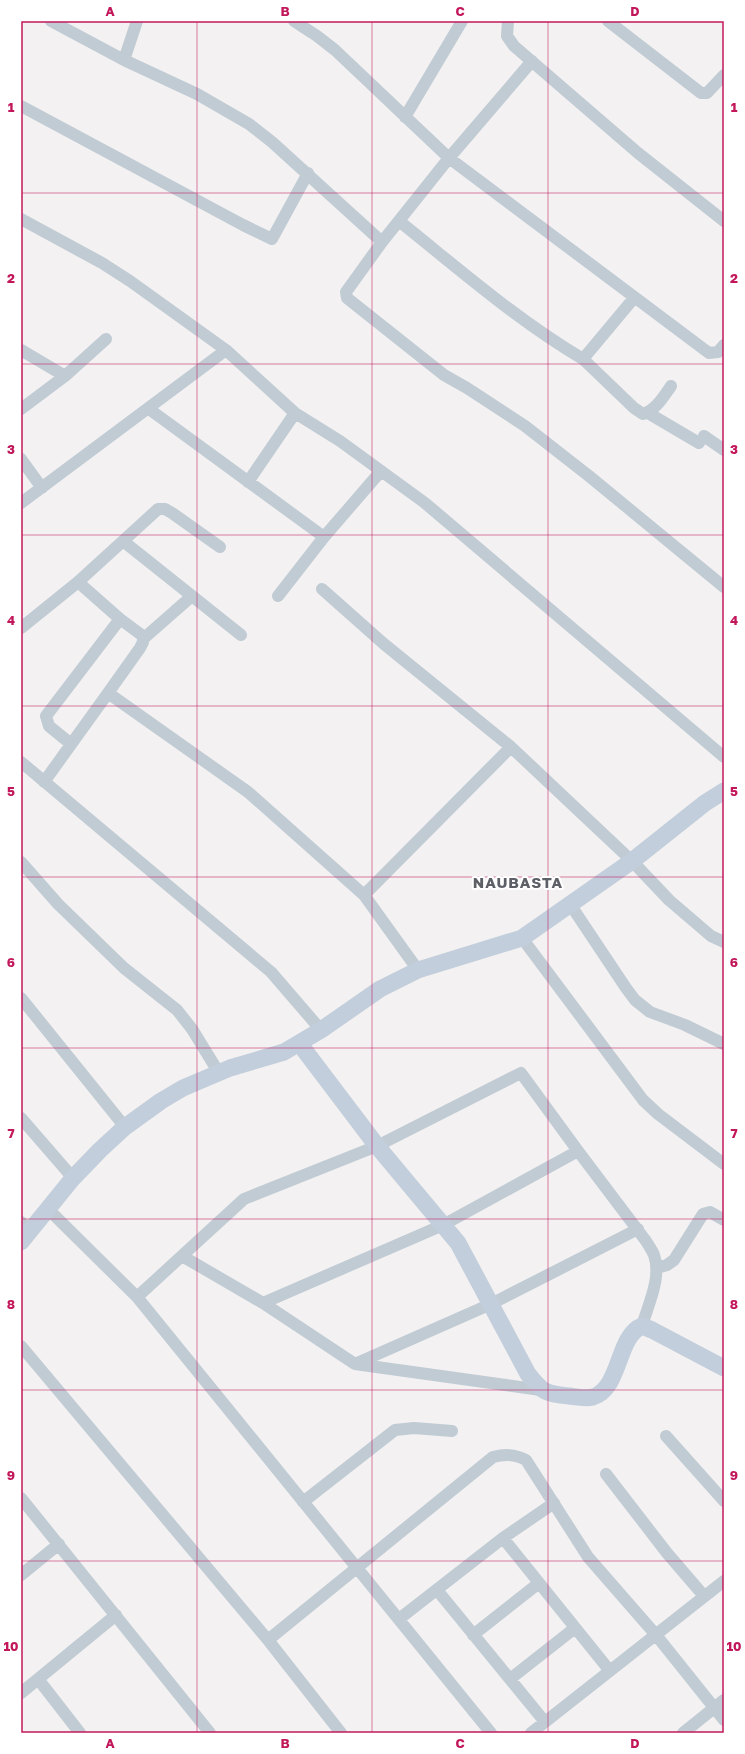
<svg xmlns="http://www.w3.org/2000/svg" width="745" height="1754" font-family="'Golos Text',sans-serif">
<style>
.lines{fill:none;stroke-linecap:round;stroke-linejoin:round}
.street{stroke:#c0cbd4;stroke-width:12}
.secondary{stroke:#c2cedb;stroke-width:17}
.grid{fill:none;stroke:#c2185b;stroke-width:1;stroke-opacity:0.55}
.labels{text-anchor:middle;stroke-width:4;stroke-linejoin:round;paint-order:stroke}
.district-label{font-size:15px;font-weight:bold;letter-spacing:1px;fill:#5d6167;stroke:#fff}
.neatline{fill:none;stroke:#c2185b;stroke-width:1.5}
.grid-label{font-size:13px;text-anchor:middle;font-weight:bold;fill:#c2185b}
</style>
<rect width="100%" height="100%" fill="#f3f1f1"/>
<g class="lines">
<path class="street" d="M51,21L124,60L197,94L249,124L272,142L382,242
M294,21L317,36L335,50L449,158L709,353L718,352L724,345
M508,21L507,36L514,46L638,153L724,221
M608,21L701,93H707L724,75
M124,60L137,21
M532,61L449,158L382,242L346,292L347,298L444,375L467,388L525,426L589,476L724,587
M21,106L243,225L272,239L308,173
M405,117L462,21
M21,219L102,263L130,281L226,350L295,413L340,441L425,503L724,757
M399,221C459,269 517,320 583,359L634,298
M21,350L65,376
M583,359L634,408L643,414C655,411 664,396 671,386
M21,409L65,376L106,339
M149,409L324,537
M648,413L699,443
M704,436L724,450
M21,459L42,488
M248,482L295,413
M21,503L226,350
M123,541L241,635
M78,582L120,619L143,636V642L140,648L108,693L248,792L364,895L418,970
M322,589L384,644L511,747L632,861L669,900L711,936L724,942
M278,596L324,537L381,471
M21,628L78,582L158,509H165L172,513L220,547
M143,639L192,596
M71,744L49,726L46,716L120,619
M21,762L271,972L321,1030
M44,782L108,693
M21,862L58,904L124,968L177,1010L192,1029L219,1073
M364,895L511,747
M570,904L626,988L635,1000L650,1012L685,1025L724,1044
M522,938L643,1100L658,1114L724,1164
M21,998L125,1127
M21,1118L73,1178
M48,1209L137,1297
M21,1222L29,1231
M182,1256L263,1303L355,1364L541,1390
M657,1268L667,1265L674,1260L703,1214L710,1212L724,1220
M263,1303L443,1225L578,1151
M21,1346L268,1640L341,1733
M355,1364L491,1304L638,1229
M666,1436L724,1501
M606,1474L667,1553L704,1596
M21,1498L210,1733
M303,1502L395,1430L414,1428L452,1431
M503,1538L610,1671
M21,1575L59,1544
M437,1590L545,1722
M399,1619L503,1538L554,1503
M473,1635L539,1583
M268,1640L493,1457C505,1454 514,1454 526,1460L588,1557L656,1635L724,1720
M38,1679L80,1733
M510,1679L575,1628
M21,1693L116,1615
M491,1733L137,1297L244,1199L377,1146L521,1073L578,1151L646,1241C649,1246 652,1250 654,1255C662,1277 648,1305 642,1326
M531,1733L724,1581
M683,1733L724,1700"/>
<path class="secondary" d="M299,1043L377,1146L458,1243L528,1374C542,1392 546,1394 569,1396C577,1397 585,1399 593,1397C621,1388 617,1336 642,1326L652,1330L724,1368
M21,1242L73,1178L100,1150L125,1127L161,1101L183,1088L230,1068L284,1052L321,1030L380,989L418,970L522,938L632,861L705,803L724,791"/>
</g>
<path class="grid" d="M197,21V1733M372,21V1733M548,21V1733M21,193H724M21,364H724M21,535H724M21,706H724M21,877H724M21,1048H724M21,1219H724M21,1390H724M21,1561H724"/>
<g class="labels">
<g class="district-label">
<text x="518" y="888">NAUBASTA</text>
</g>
</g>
<rect width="745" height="1754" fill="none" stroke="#ffffff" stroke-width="44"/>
<rect x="22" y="22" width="701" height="1710" class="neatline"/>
<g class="grid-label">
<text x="110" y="16">A</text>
<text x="285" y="16">B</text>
<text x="460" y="16">C</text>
<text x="635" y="16">D</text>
<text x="11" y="112">1</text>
<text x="734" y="112">1</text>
<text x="11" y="283">2</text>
<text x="734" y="283">2</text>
<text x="11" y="454">3</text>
<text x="734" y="454">3</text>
<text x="11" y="625">4</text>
<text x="734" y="625">4</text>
<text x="11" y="796">5</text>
<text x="734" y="796">5</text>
<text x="11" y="967">6</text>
<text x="734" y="967">6</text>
<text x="11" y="1138">7</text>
<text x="734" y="1138">7</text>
<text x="11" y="1309">8</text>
<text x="734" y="1309">8</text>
<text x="11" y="1480">9</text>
<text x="734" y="1480">9</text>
<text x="11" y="1651">10</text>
<text x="734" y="1651">10</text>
<text x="110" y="1748">A</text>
<text x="285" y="1748">B</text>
<text x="460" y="1748">C</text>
<text x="635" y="1748">D</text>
</g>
</svg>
